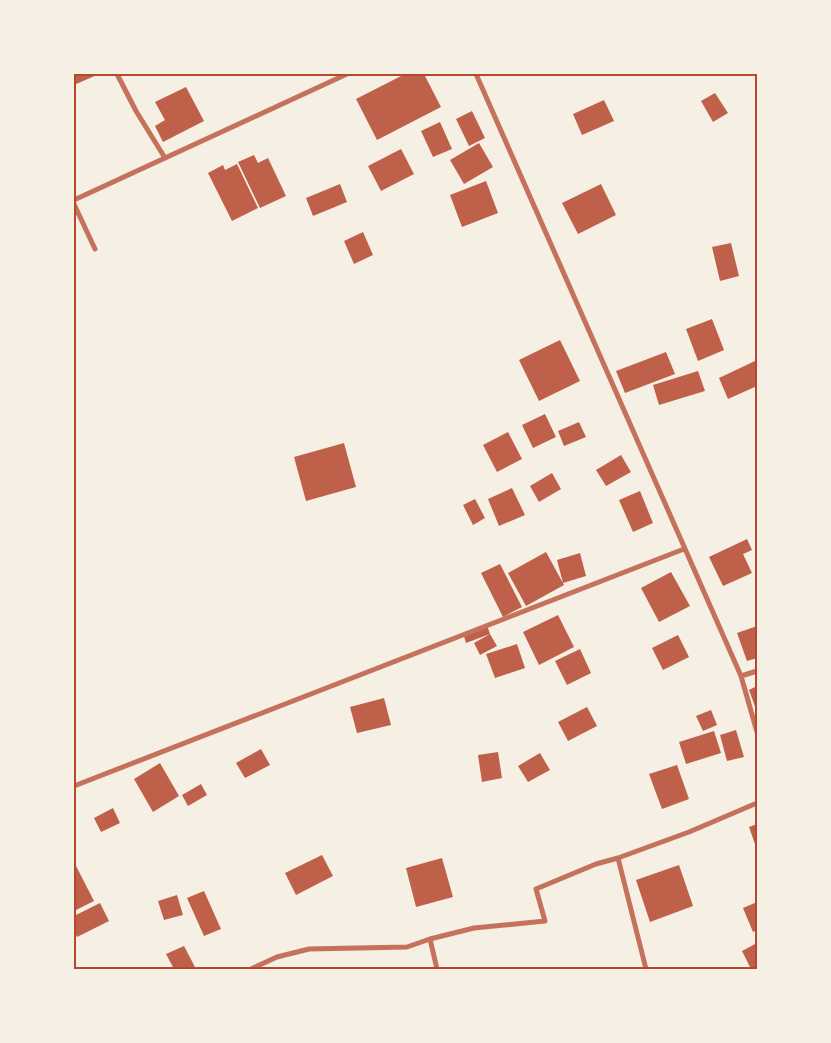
<svg xmlns="http://www.w3.org/2000/svg" width="831" height="1043" font-family="Barlow,sans-serif">
<style>
.building{fill:#bf614a}
.lines{fill:none;stroke-linecap:round;stroke-linejoin:round}
.minor{stroke:#c5725c;stroke-width:5}
.neatline{fill:none;stroke:#b5482f;stroke-width:2}
</style>
<rect width="100%" height="100%" fill="#f6efe4"/>
<path class="building" d="M74,74H99L74,85Z
M405,74H424L441,107L377,140L356,99Z
M186,87L204,121L163,142L155,126L165,120L155,102Z
M715,93L728,113L713,122L701,101Z
M604,100L614,121L582,135L573,114Z
M472,111L485,138L469,146L456,119Z
M440,122L452,149L433,157L421,131Z
M479,143L493,167L464,184L450,160Z
M401,149L414,174L381,191L368,166Z
M254,155L258,163L268,158L286,196L260,208L238,162Z
M237,164L258,208L232,221L208,173L223,165L225,170Z
M486,181L498,213L462,227L450,195Z
M340,184L347,202L313,216L306,198Z
M601,184L616,215L578,234L562,203Z
M363,232L373,255L354,264L344,241Z
M731,243L739,276L720,281L712,247Z
M712,319L724,350L698,361L686,329Z
M560,340L580,381L539,401L519,360Z
M666,352L675,374L625,393L616,371Z
M755,361L757,367V386L728,399L719,378Z
M698,371L705,391L659,405L653,385Z
M545,414L556,437L533,448L522,425Z
M579,422L586,437L564,446L558,431Z
M508,432L522,459L497,472L483,445Z
M344,443L356,487L306,501L294,457Z
M621,455L631,472L606,486L596,470Z
M552,473L561,489L539,502L530,486Z
M512,488L525,515L499,526L488,499Z
M640,491L653,523L633,532L619,500Z
M475,499L485,518L473,525L463,505Z
M747,539L752,550L743,554L752,573L723,586L709,557Z
M546,552L564,585L526,606L508,573Z
M580,553L586,576L563,583L557,560Z
M500,564L522,607L503,617L481,573Z
M671,572L690,606L659,622L641,588Z
M558,615L574,647L539,665L523,632Z
M487,625L490,634L497,646L480,655L474,643L490,634L466,643L463,633Z
M757,626V658L747,661L737,633Z
M678,635L689,657L663,670L652,648Z
M517,644L525,668L495,678L486,654Z
M580,649L591,673L567,685L555,661Z
M757,686V712L749,690Z
M384,698L391,725L357,733L350,707Z
M587,707L597,726L568,741L558,722Z
M711,710L717,725L703,731L696,716Z
M736,730L744,757L727,761L720,735Z
M714,731L721,753L686,764L679,742Z
M261,749L270,765L245,778L236,763Z
M498,752L502,778L482,782L478,755Z
M540,753L550,770L528,782L518,766Z
M160,763L179,796L153,812L134,779Z
M677,765L689,799L662,809L649,774Z
M201,784L207,795L188,806L182,795Z
M113,808L120,823L101,832L94,818Z
M757,824V850L749,827Z
M322,855L333,876L296,895L285,873Z
M442,858L453,897L416,907L406,868Z
M74,862L94,901L74,911Z
M679,865L693,906L650,922L636,880Z
M204,891L221,929L204,936L187,898Z
M177,895L183,915L164,920L158,901Z
M757,902V930L753,932L743,908Z
M100,903L109,921L77,937L74,931V916Z
M757,943V969H751L742,951Z
M184,946L196,969H174L166,954Z"/>
<g class="lines">
<path class="minor" d="M117,74L136,111L165,158
M476,74L741,676L757,732
M74,200L347,74
M74,204L95,249
M741,676L757,671
M74,786L684,549
M618,858L646,969
M430,939L474,928L545,921L536,889L596,864L618,858L689,832L757,803
M251,969L277,957L309,949L407,947L430,939L437,969"/>
</g>
<rect width="831" height="1043" fill="none" stroke="#f6efe4" stroke-width="150"/>
<rect x="75" y="75" width="681" height="893" class="neatline"/>
</svg>
